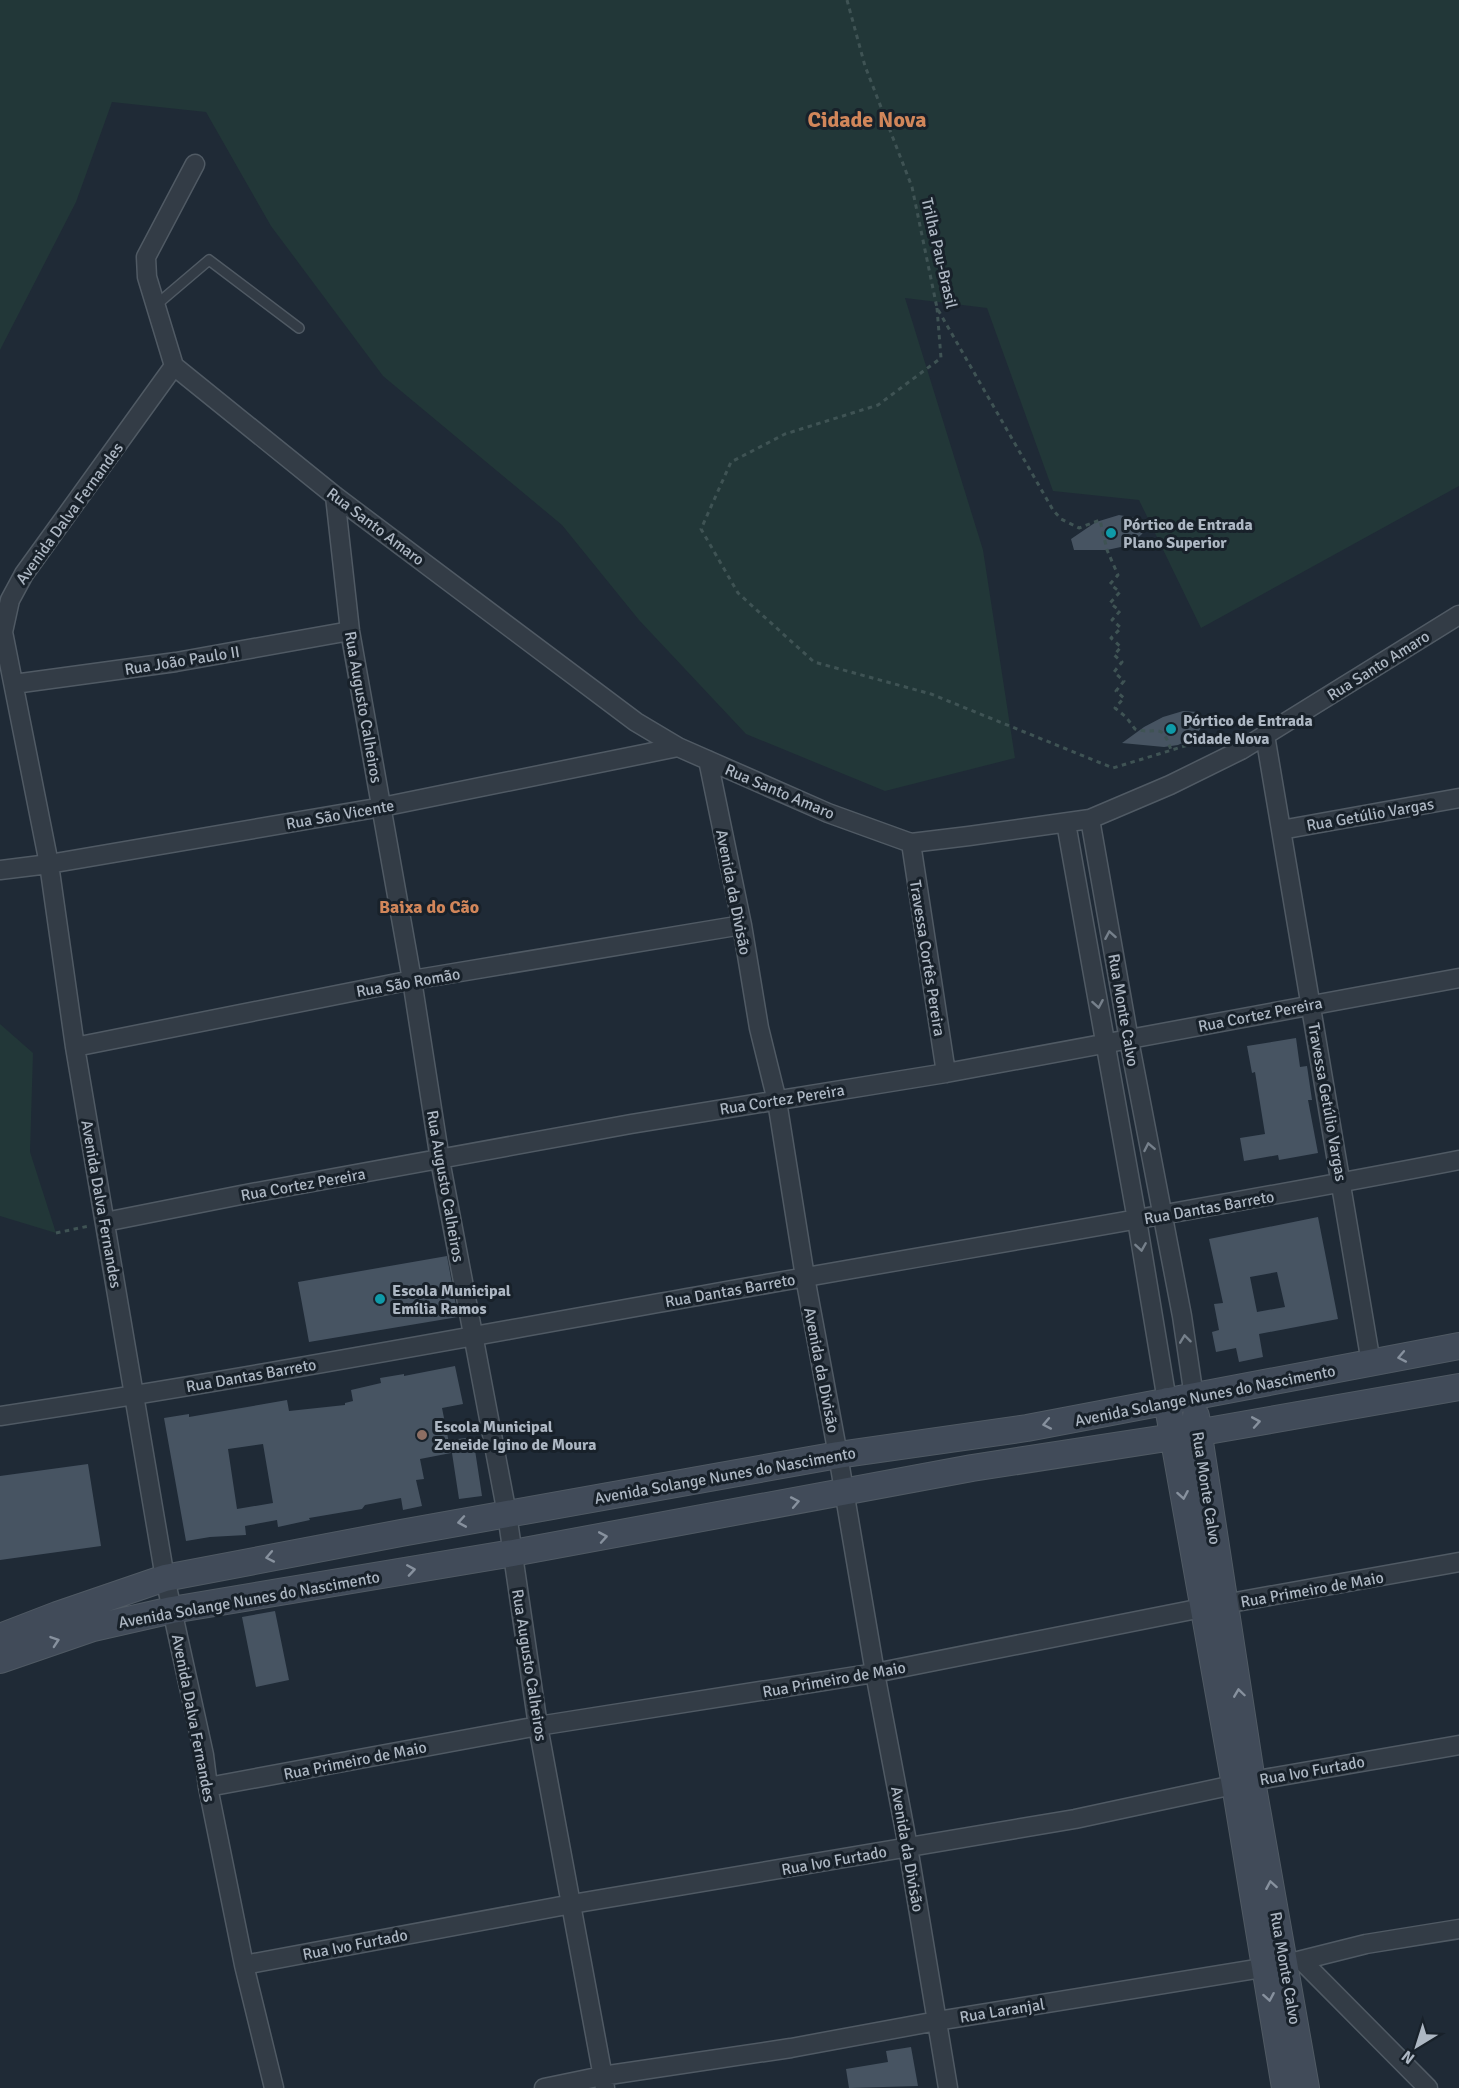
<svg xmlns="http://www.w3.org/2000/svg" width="1459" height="2088" font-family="Signika,sans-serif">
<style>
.green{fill:#223738}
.building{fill:#475462;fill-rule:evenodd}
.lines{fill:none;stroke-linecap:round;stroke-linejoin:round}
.lane-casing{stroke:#505a64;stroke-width:12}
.street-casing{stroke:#505a64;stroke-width:21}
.secondary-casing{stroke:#505a64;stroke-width:28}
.path{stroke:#3f5354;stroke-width:3;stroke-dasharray:4.5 4.5;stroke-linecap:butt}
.lane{stroke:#333c46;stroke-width:9}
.street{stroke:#333c46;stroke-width:18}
.secondary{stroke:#414b59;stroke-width:26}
.oneway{stroke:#76808b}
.oneway2{stroke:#87919e}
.culture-dot{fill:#0f9aa8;stroke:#18212a;stroke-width:2}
.education-dot{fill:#8d6e63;stroke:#18212a;stroke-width:2}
.labels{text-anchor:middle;stroke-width:6;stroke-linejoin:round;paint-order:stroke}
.street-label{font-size:16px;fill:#adb7c3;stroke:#18212a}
.poi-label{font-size:16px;font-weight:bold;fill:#adb7c3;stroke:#18212a;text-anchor:start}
.neighbourhood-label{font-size:18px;font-weight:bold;fill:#d1865a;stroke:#18212a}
.district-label{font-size:22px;font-weight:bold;fill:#d1865a;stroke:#18212a}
</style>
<rect width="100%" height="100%" fill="#1f2a36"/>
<path class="green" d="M0,0H1459V486L1201,628L1139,500L1053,491L987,308L905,298L983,550L1015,758L885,791L746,734L639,620L562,525L383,376L271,226L206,112L112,102L76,202L0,350Z
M0,1024L33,1053L30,1152L56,1233L0,1216Z"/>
<path class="building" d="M1119,515L1141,519L1145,528L1142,534L1130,545L1107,550H1074L1071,539L1096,522Z
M1183,711L1198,712L1203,726L1191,739L1178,745L1164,747L1122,743L1144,727L1163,717Z
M1296,1038L1300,1067L1307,1066L1312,1100H1308L1318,1153L1279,1160L1278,1155L1244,1161L1240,1138L1265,1134L1255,1072L1252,1073L1247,1046Z
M1318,1217L1338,1319L1259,1334L1263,1357L1239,1362L1236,1348L1216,1352L1212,1332L1219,1330L1214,1304L1223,1303L1209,1239ZM1277,1272L1285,1307L1257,1312L1250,1277Z
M447,1256L458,1317L309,1342L298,1282Z
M455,1366L463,1404L442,1408L451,1453L420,1459L424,1479L416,1480L422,1506L403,1510L401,1498L365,1505L362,1509L309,1518L310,1520L278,1527L277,1520L245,1526L246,1535L210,1537L186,1541L164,1418L189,1414V1417L287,1400L289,1411L345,1405V1403L353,1401L351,1390L381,1383L380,1378L404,1374V1376ZM263,1444L273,1503L237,1509L228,1449Z
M473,1437L482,1496L459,1499L450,1440Z
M88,1464L101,1546L0,1560V1476Z
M275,1611L289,1680L256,1687L242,1617Z
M911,2047L918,2086L849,2088L846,2069L888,2062L886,2051Z"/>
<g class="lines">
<g class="lane-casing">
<path id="lane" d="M156,305L209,260L299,328"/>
</g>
<g class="street-casing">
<path id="street" d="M174,366L24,574L10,600L3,632L49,864L75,1047L165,1578L204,1755L208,1787L244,1965L274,2088
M174,366L335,496L636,722L678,747L828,813L911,843L969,836L1090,819L1170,785L1241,750L1459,615
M174,366L147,277L146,257L195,164
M335,496L350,631L412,980L440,1160L507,1514L538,1726L605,2088
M14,684L176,662L350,631
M1265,735L1371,1363
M708,760L742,925L759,1028L777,1101L805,1277L838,1455L875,1673L908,1847L948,2088
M1090,819L1129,1040L1182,1316L1194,1397
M1066,823L1137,1220L1167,1401
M1281,830L1459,798
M911,843L946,1073
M0,870L49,864L382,807L678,747
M75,1047L412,980L742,925
M105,1222L241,1195L631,1124L946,1073L1459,978
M0,1416C236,1381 470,1336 704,1295C956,1250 1208,1209 1459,1160
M208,1787L538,1726L875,1673L1202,1608L1459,1562
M1302,1961L1428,2088
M244,1965L572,1904L1075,1819L1252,1781L1459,1745
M544,2088L602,2076L791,2048L937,2021L1286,1964L1366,1944L1459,1929"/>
</g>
<g class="secondary-casing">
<path id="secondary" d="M1167,1401L1235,1785L1285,2088
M1196,1416L1252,1781L1306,2088
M0,1637L57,1615L165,1578L401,1533L838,1455L1027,1428L1459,1346
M0,1660L93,1628L172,1610L513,1553L972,1468L1173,1437L1459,1387"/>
</g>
<path class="path" d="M847,0L865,66L912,187L937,308L1053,510L1061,519L1079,528L1100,520L1107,550L1118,575L1110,584L1120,592L1110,603L1120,611L1112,620L1121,628L1111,638L1121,647L1114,655L1122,662L1114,672L1124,681L1116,691L1124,698L1115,708L1126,717L1135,729C1158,736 1161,720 1171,750
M937,308L941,358L878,405L785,434L731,462L701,529L738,593L814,662L931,694L1113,768L1198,742L1216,738L1221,740
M56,1233L89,1226"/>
<use href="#lane" class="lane"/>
<use href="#street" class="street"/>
<use href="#secondary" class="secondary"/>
</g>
<defs><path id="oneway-chevron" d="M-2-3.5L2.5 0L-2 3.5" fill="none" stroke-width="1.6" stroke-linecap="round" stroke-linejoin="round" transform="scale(1.5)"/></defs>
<g class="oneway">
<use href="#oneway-chevron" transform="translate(1110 935) rotate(-100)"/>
<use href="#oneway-chevron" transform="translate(1098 1004) rotate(80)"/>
<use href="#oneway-chevron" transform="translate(1149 1147) rotate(-101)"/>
<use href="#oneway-chevron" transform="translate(1141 1247) rotate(81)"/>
<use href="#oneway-chevron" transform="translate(1185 1339) rotate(-97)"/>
</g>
<g class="oneway2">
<use href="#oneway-chevron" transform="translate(1402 1357) rotate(169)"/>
<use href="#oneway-chevron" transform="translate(1256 1422) rotate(-10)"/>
<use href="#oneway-chevron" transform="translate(1047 1424) rotate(169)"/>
<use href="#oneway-chevron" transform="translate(1183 1495) rotate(80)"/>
<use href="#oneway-chevron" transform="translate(795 1502) rotate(-11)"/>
<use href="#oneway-chevron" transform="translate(462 1522) rotate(170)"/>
<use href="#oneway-chevron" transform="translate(603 1537) rotate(-10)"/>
<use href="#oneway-chevron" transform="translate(270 1557) rotate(169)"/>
<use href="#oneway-chevron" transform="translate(411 1570) rotate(-9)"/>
<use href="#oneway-chevron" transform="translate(55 1641) rotate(-19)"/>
<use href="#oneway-chevron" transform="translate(1239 1693) rotate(-98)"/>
<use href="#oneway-chevron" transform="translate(1271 1885) rotate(-100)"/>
<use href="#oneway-chevron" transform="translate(1269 1997) rotate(80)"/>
</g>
<g class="culture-dot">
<circle cx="1111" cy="533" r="6"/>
<circle cx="1171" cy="729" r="6"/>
<circle cx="380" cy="1299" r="6"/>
</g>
<circle class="education-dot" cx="422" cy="1435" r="6"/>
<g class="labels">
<g class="street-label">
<text transform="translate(940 253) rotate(77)" y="6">Trilha Pau-Brasil</text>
<text transform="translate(69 513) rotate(-54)" y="6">Avenida Dalva Fernandes</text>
<text transform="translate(376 526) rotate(37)" y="6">Rua Santo Amaro</text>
<text transform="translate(182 660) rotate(-9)" y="6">Rua João Paulo II</text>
<text transform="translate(1378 665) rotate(-32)" y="6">Rua Santo Amaro</text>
<text transform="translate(364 707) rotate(80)" y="6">Rua Augusto Calheiros</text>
<text transform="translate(780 791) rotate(23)" y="6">Rua Santo Amaro</text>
<text transform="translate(340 814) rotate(-10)" y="6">Rua São Vicente</text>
<text transform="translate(1370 814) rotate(-10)" y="6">Rua Getúlio Vargas</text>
<text transform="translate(734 892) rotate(79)" y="6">Avenida da Divisão</text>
<text transform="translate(928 958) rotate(81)" y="6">Travessa Cortês Pereira</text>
<text transform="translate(408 982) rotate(-10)" y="6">Rua São Romão</text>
<text transform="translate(1124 1010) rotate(80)" y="6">Rua Monte Calvo</text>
<text transform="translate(1260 1014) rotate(-11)" y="6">Rua Cortez Pereira</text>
<text transform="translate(782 1099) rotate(-9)" y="6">Rua Cortez Pereira</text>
<text transform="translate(1328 1102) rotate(80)" y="6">Travessa Getúlio Vargas</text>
<text transform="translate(303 1184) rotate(-10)" y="6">Rua Cortez Pereira</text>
<text transform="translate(446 1186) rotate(80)" y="6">Rua Augusto Calheiros</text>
<text transform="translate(102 1204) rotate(80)" y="6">Avenida Dalva Fernandes</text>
<text transform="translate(1209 1207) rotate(-10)" y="6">Rua Dantas Barreto</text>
<text transform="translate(730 1290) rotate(-10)" y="6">Rua Dantas Barreto</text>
<text transform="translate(822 1370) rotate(79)" y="6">Avenida da Divisão</text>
<text transform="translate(251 1375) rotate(-10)" y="6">Rua Dantas Barreto</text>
<text transform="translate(1205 1395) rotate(-11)" y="6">Avenida Solange Nunes do Nascimento</text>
<text transform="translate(725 1475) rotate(-10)" y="6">Avenida Solange Nunes do Nascimento</text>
<text transform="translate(1207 1488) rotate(81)" y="6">Rua Monte Calvo</text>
<text transform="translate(1312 1589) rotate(-10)" y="6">Rua Primeiro de Maio</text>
<text transform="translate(249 1599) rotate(-10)" y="6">Avenida Solange Nunes do Nascimento</text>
<text transform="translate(530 1665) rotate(81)" y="6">Rua Augusto Calheiros</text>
<text transform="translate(834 1679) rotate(-10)" y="6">Rua Primeiro de Maio</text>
<text transform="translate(194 1718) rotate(79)" y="6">Avenida Dalva Fernandes</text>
<text transform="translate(355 1760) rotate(-11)" y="6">Rua Primeiro de Maio</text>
<text transform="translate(1312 1770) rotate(-10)" y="6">Rua Ivo Furtado</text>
<text transform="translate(908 1849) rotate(80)" y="6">Avenida da Divisão</text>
<text transform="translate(834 1860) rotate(-10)" y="6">Rua Ivo Furtado</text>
<text transform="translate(355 1944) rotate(-11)" y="6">Rua Ivo Furtado</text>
<text transform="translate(1286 1968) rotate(80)" y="6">Rua Monte Calvo</text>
<text transform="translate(1002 2010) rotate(-9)" y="6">Rua Laranjal</text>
</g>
<g class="poi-label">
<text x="1123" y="530">Pórtico de Entrada<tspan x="1123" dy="18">Plano Superior</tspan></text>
<text x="1183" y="726">Pórtico de Entrada<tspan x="1183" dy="18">Cidade Nova</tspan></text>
<text x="392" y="1296">Escola Municipal<tspan x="392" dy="18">Emília Ramos</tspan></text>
<text x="434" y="1432">Escola Municipal<tspan x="434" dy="18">Zeneide Igino de Moura</tspan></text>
</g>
<g class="neighbourhood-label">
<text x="429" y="913">Baixa do Cão</text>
</g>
<g class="district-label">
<text x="867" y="127">Cidade Nova</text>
</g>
</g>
<g transform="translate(1417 2046) rotate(218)" stroke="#18212a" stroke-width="4.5" paint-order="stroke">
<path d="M0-4.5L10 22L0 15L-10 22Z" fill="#adb7c3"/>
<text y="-9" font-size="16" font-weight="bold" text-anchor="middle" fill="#adb7c3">N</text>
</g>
</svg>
